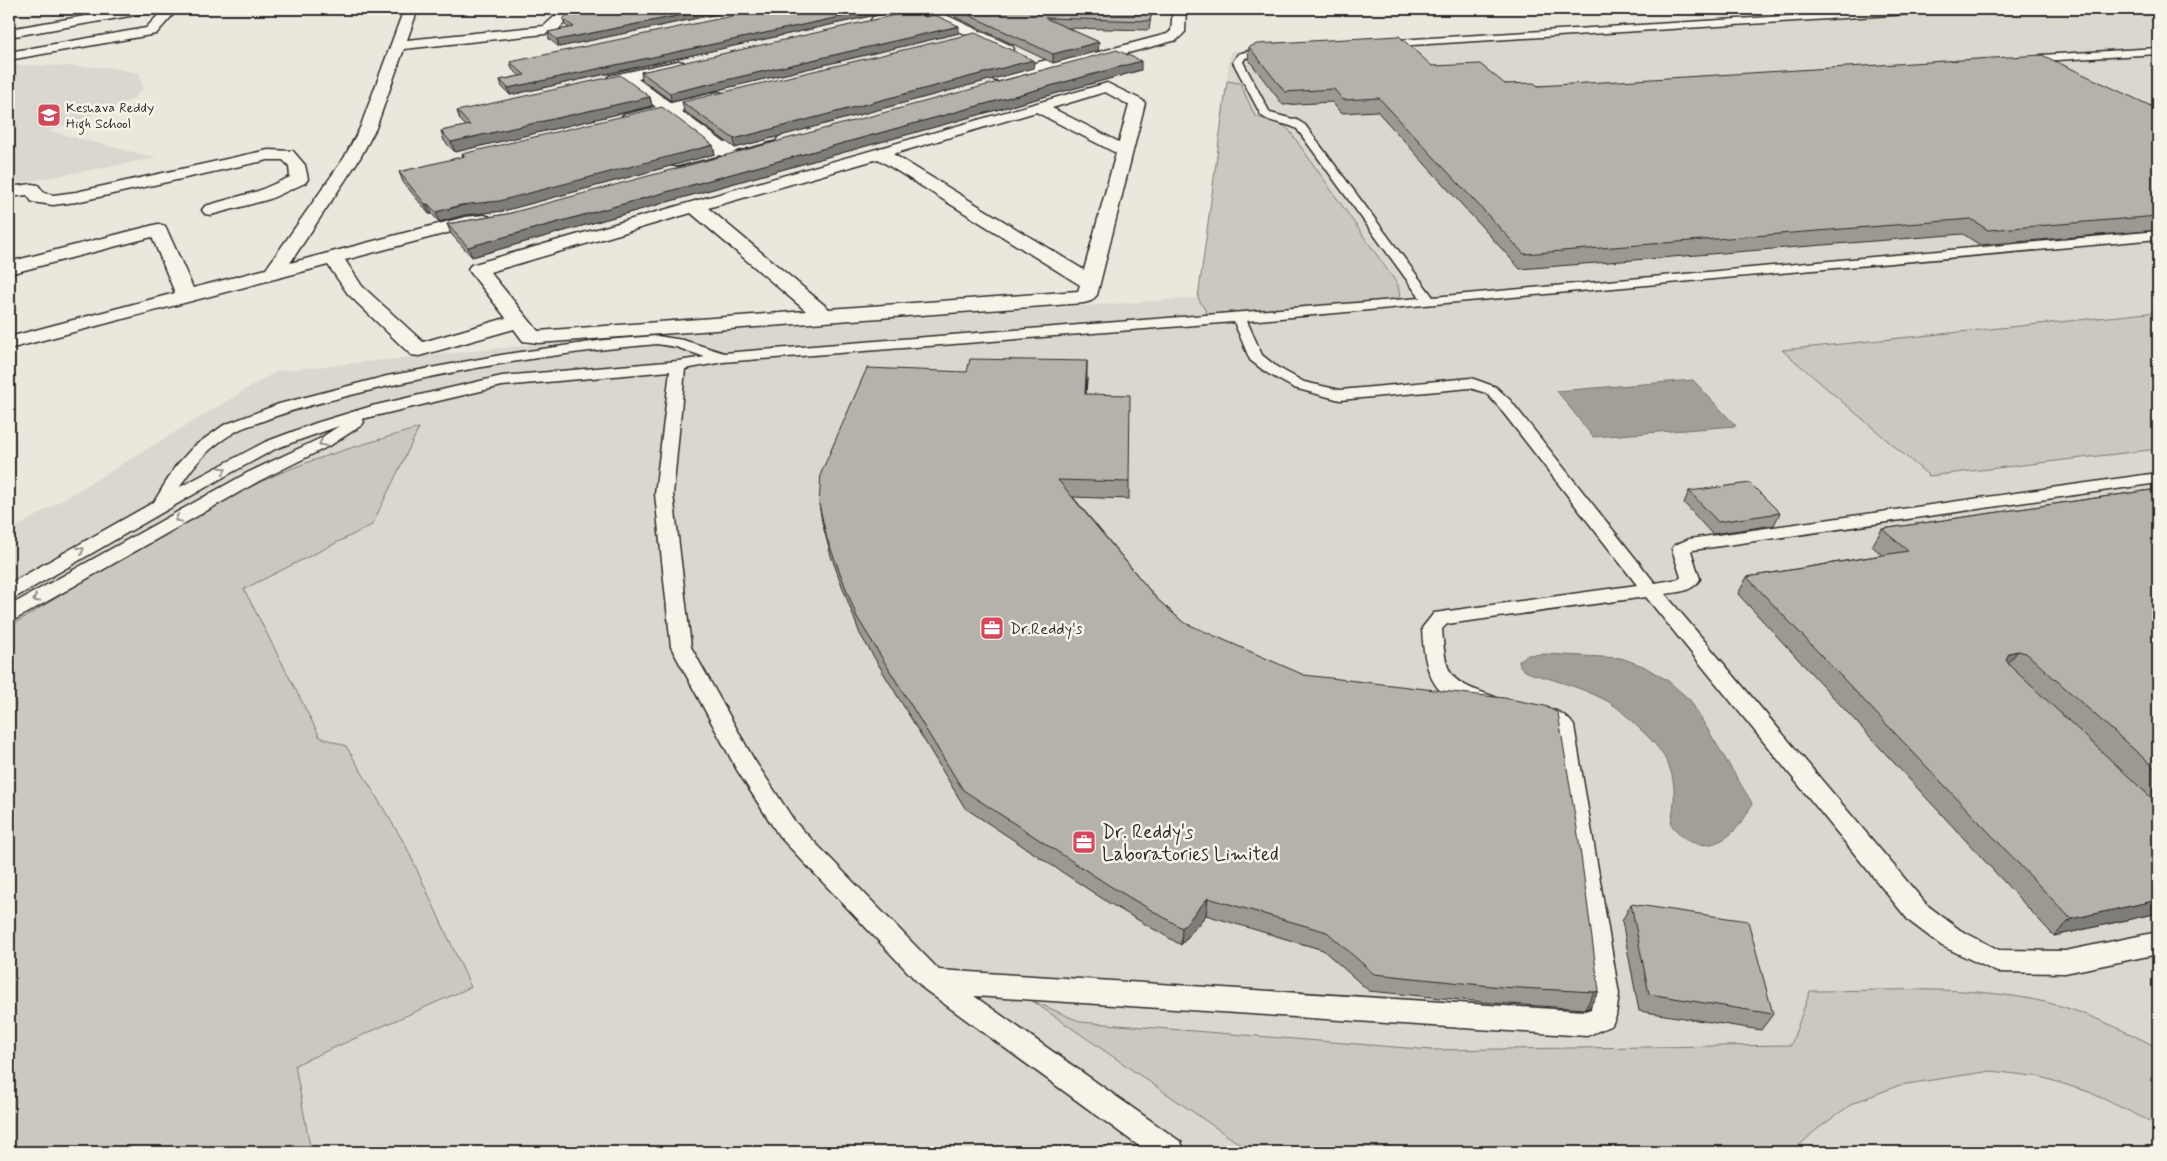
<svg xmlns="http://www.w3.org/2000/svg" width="2167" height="1161" font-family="Mynerve,sans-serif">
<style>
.built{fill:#dbd7ce}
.green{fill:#cbc8bf;stroke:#7b7a75}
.water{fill:#a29f98;stroke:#72716c}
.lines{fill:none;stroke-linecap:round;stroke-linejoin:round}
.service-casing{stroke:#2b2b2b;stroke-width:3}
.minor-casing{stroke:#2b2b2b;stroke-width:3}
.service{fill:#f7f3e8;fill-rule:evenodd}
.minor{fill:#f7f3e8;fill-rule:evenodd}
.wall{fill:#9c9993;stroke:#2b2b2b}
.shaded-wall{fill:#7f7d78;stroke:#2b2b2b}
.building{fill:#b5b2ab;stroke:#2b2b2b}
.oneway{stroke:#918f8a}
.labels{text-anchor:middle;stroke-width:5;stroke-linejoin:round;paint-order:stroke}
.far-poi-label{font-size:14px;fill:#2b2b2b;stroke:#f7f3e8;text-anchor:start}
.poi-label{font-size:16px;fill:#2b2b2b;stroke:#f7f3e8;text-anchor:start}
.near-poi-label{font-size:19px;fill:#2b2b2b;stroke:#f7f3e8;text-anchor:start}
</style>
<rect width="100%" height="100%" fill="#ebe7dd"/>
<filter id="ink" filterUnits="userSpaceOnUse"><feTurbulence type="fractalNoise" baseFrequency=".02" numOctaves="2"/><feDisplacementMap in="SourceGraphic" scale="10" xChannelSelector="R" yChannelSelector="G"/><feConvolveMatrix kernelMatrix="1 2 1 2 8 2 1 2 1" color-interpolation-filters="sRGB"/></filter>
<g filter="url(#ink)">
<path class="built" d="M1864,9H2158V1152H9V532L277,371L559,342L1198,298L1216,178L1230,51Z
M9,65L108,67L139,73L143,88L132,100L49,131L157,158L9,185Z"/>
<path class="green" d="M1227,81L1240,83L1255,116L1284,126L1289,130L1398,285L1400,296L1395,300L1210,318L1198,298Z
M2158,312V449L1929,476L1782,350Z
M419,428L372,525L244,589L320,737L346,746L406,846L471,987L295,1065L311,1152H9V627C96,574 182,516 276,475C322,455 371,442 419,428Z
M1810,991C1894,991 1982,983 2064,1007C2096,1017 2128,1032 2158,1048V1125L2089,1092L2041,1077L1991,1071L1900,1085L1853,1103L1816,1130L1792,1152H1251L1031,1000L1081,1022L1432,1050L1791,1045Z"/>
<path class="water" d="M1693,380L1736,426L1593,437L1557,391Z
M1546,654L1621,658L1643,666L1667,680L1690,700L1752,803C1738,840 1699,864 1671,824C1679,780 1673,759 1639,728C1629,719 1620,708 1607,701C1592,693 1574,686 1557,681C1547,677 1533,676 1524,670C1521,668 1519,665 1519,661L1527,655Z"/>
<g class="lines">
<g class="service-casing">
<path id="service" d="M1901,9H1944L1940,12L1381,47L1376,44L1381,41Z
M1274,48L1277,49V53L1245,58L1243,62L1270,113L1297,120L1305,125L1433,297L2158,231V239L1247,321L1262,355L1277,367L1304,382L1340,390L1471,378L1496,387L1510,400L1655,583L1679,579L1681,577L1672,549L1675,545L1689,539L2158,473V483L1693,550L1691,551L1700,579C1692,592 1679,592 1665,594L1927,905L1960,930L1999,950L2065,951L2158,932V954L2065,973L1997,972L1942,946L1909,921L1646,597L1447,624L1442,629C1446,680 1450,681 1495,697L1498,702L1495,707C1486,710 1479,707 1469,704C1462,701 1454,700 1447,696C1426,683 1423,650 1422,628L1434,613L1637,585L1498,406L1486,393L1470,388L1340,400L1294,388L1267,373L1250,360L1234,322L723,362L685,369L673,494L691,647L753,758L795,822L939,970L1585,1011L1591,1009L1593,994L1553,730L1532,720L1528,714L1532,708C1545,704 1567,713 1574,726L1619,994L1616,1016L1612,1025L1587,1036L974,996L1181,1142L1185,1152H1147L924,989L779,836L737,770L671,647L655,494L670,371L502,386L362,419L364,422L362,425L331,445L259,481L16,619L9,621V606L247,473L319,439L339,426L277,448L229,474L16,597L9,598V584L154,502L175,467L193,447L224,425L279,404L387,376L501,355L605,340L657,336L683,340L724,353L1420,298L1297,129C1286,122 1270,124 1261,115L1233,62L1238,54L1256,49ZM657,344L676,347L705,357L678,361L502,376L372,406L316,423L265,442L180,487C193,464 212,445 235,432C243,427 252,425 260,422C288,411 315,404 343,397C446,371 551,353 657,344Z
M2158,48V54L2041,61L2036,58L2041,55Z"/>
</g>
<g class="minor-casing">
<path id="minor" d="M126,9H154L147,13L9,37V29Z
M164,9H178L156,34L9,60V52L146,28Z
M404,9H418L407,40L544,26L563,9H577L557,31L545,34L404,49L376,128L360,158L290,263L465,217L484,215L490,217L493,221L490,225L466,228L345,260L362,286L423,342L506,318L468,269L471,265L1107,83L1142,100L1145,103L1097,295L1091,301L1084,303L538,343L523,341L514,329L419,356L411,355L348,294L328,265L9,349V337L175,293L152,237L9,274V262L158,224L165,226L167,230L193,288L266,269L344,158L360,128ZM1105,92L1129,105L1119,142L1052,108ZM1036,112L1116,153L1084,270L893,154ZM878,159L1080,285L1078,291L829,309L708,208ZM691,213L806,311L538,331L490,272Z
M912,9H933L1012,46L1014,49L1012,52H1002L924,14L878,24L871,20L873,17Z
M1173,9H1186L1185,32L1177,40L1083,65L1078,64L1076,61L999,81L994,80L992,77L994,74L1088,49L1093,50L1095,53L1167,34L1171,31Z
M678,61L683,62L685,65L683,68L638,79L671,103L719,92L724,94L727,97L724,100L681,111L725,143L769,132L775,134L777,137L775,140L735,151L741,157L739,161L733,162L720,155L677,166L671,165L669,161L671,157L710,147L666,114L629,123L623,121L621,118L623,115L656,107L623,82H609L607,79L609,76Z
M268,150L293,151L305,165L308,179L305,183L270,199L211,215L205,214L202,210L205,206L258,191L290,177L289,166L283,160H268L76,202L53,205L32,202L27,195L9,197V187L32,184L38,185L44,193L53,195L76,192Z"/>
</g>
<use href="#service" class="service"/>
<use href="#minor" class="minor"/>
</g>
<path class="wall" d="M602,9H741L559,47L549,39L548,32L569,28L565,25L563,19Z
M955,9H1152L1149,30L1067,28L1099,42L1098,51L1053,63L955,17Z
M898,10L510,95L502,87L500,80L520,76L512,69L510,62Z
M925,17L959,33L671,101L642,80L641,72Z
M1249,47L1432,66L1505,84L1538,86L2151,106L2158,105V230L1980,245L1963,234L1520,269L1377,111L1341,113L1332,102L1283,105L1248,59Z
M1034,68L735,148L684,111L682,102Z
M1141,70L866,146L472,257L451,234L447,224L507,214Z
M650,97L652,106L455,152L444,141L441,131L466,126L460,120L457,111Z
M462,154H715L503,211L465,215L439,222L432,214H429L403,182L399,172L463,157Z
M1087,378L1086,394L1129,482V499L1073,497L1157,599L1599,991L1589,1008L1585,1009L1494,1003L1369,991L1323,950L1206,915L1181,945L1109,903L965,808L860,634L831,556L822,522L819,504Z
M2158,489V913L2054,936L1738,594L1747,577L1882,555L1872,546L1882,529Z
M1689,491L1780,513L1774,525L1712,534L1684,503Z
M1631,904L1773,1014L1761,1030L1639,1011L1622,921Z"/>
<path class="shaded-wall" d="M711,9H741L559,47L557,40Z
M877,9H898V10L510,95L508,88Z
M959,26V33L671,101L670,93Z
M1099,42L1098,51L1053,63V54Z
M1033,60L1034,68L735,148L734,139Z
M1141,61V70L866,146L472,257L468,247L865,137Z
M650,97L652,106L455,152L451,142Z
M713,145L715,154L503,211L465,215L439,222L436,212Z
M425,204H428L432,214H429Z
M1087,361V378L1085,410V394Z
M2018,651L2004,668L1996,671L2009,653Z
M1208,898L1206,915L1181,945L1182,928Z
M2158,900V913L2054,936L2071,919Z
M1599,991L1589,1008L1585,1009L1594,992Z"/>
<path class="building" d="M602,9H711L557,40L548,32L574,27L563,19L567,15Z
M766,9H877L508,88L500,80L525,75L510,62Z
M956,9H1152L1150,21L1045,18L1099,42L1053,54Z
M913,11L925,17L935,15L959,26L670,93L641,72Z
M975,33L1033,60L734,139L682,102Z
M1399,36L1432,66L1480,64L1505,84L1534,83L1538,86L2042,55L2151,106L2158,105V216L1988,230L1971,219L1524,254L1379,98L1343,100L1334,89L1285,92L1249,47L1257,44Z
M1117,50L1141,61L865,137L468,247L447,224L507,214Z
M620,75L650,97L451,142L441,131L470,125L457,111Z
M662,107L713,145L499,201L461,205L436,212L428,204H425L399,172L465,156L462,154Z
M970,359L1087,361L1085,394L1130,395L1129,482L1058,480L1157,599L1183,622L1304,675L1504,698L1545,706L1558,713L1579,841L1599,991L1594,992L1501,987L1374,974L1327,932L1208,898L1182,928L1110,886L963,790L857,617L827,539L819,504L821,473L867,368L967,372Z
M1750,483L1780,513L1718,522L1689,491Z
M2158,489V771L2026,653L2018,651L2009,653L2006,660L2010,666L2158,804V900L2071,919L1747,577L1908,551L1882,529Z
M1631,904L1748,921L1773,1014L1649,994Z"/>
<defs><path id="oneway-chevron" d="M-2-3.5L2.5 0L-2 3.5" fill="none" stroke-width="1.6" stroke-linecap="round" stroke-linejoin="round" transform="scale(1.25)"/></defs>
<g class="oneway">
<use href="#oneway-chevron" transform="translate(322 443) rotate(152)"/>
<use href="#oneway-chevron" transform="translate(223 470) rotate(-28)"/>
<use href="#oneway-chevron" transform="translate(178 519) rotate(151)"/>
<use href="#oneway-chevron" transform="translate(81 550) rotate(-30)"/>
<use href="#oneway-chevron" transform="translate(36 599) rotate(151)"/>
</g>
</g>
<defs>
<g id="school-square" transform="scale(1.25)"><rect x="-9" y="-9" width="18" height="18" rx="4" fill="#d1495b" stroke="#f7f3e8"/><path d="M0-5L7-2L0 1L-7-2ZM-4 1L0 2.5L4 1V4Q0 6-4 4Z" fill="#fff"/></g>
<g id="office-square" transform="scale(1.25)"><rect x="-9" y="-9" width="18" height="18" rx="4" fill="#d1495b" stroke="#f7f3e8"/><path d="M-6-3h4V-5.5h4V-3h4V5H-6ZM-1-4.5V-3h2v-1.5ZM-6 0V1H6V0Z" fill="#fff"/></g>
</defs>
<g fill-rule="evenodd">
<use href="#school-square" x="49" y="115"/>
<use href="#office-square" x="992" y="628"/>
<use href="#office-square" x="1084" y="842"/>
</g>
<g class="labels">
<g class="far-poi-label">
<text x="66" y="112">Keshava Reddy<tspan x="66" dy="16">High School</tspan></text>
</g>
<g class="poi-label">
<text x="1010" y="634">Dr.Reddy's</text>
</g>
<g class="near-poi-label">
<text x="1102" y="838">Dr. Reddy's<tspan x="1102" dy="22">Laboratories Limited</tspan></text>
</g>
</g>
<rect width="2167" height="1161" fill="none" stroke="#f7f3e8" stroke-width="30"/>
<rect x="15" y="15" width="2137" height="1131" fill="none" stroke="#2b2b2b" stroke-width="2" filter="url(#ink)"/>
</svg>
